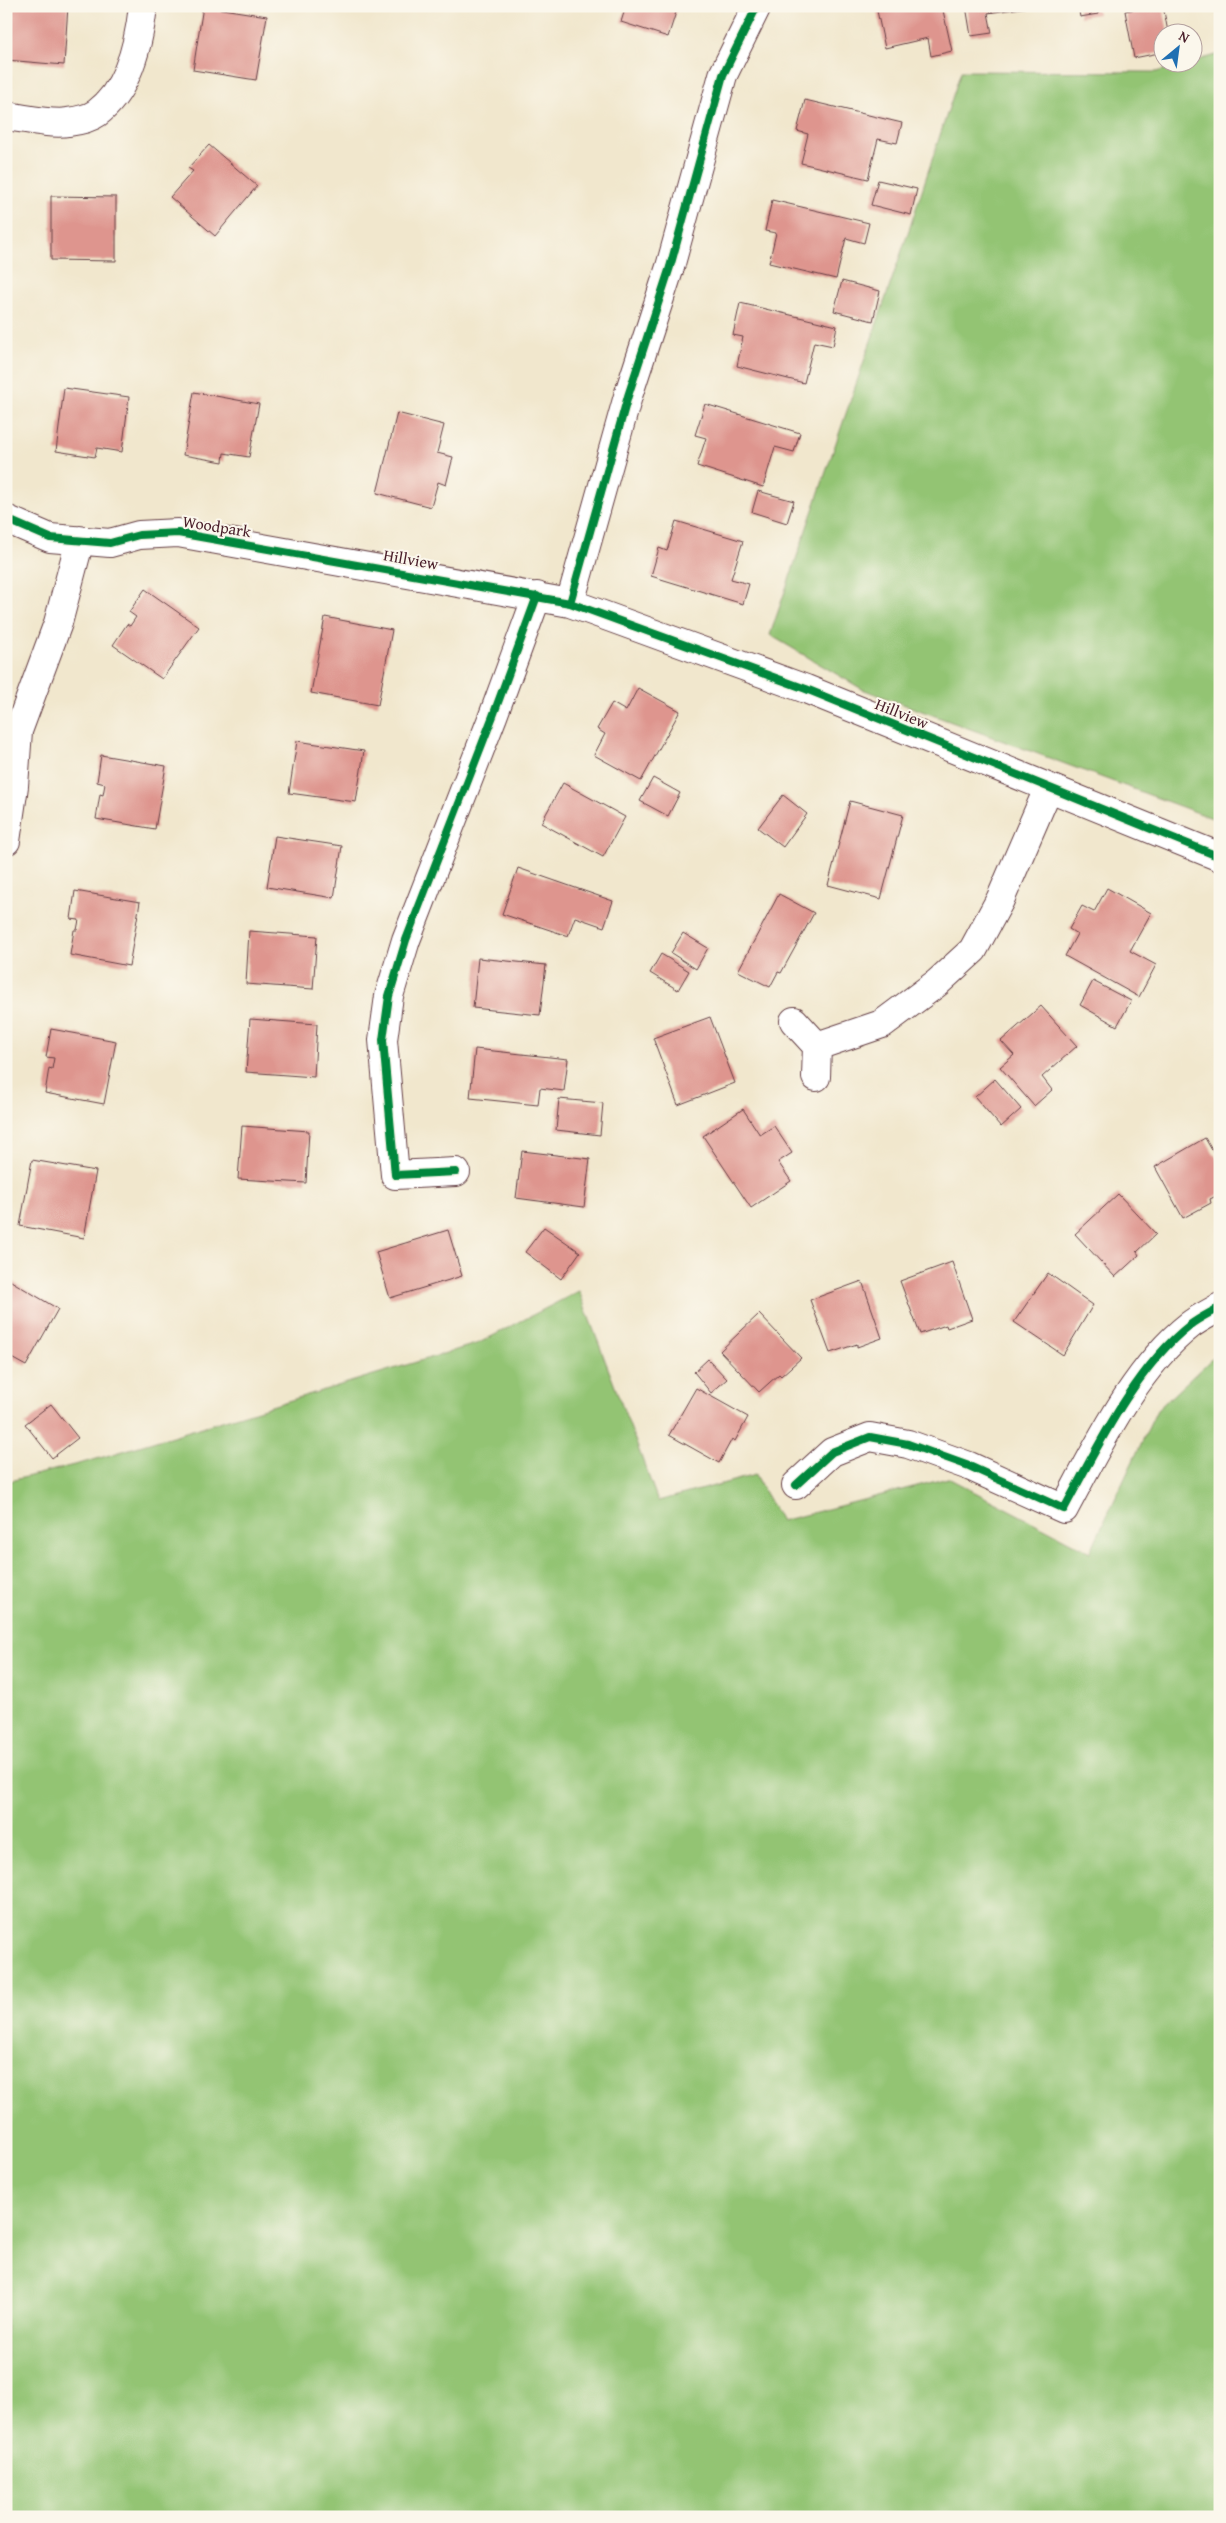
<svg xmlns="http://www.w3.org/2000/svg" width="1226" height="2523" font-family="'Gentium Book Plus',serif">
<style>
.green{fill:#93c473;stroke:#6e724f}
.building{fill:#de958e}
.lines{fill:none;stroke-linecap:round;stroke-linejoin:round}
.minor-casing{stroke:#633d43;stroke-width:30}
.minor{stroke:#fff;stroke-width:28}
.cycleway-casing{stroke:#fbf7ec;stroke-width:11}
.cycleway{stroke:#00873e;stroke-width:8}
.labels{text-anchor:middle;stroke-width:4;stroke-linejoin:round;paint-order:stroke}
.street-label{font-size:16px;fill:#4a1f2b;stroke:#fbf7ec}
</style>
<rect width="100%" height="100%" fill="#fbf7ec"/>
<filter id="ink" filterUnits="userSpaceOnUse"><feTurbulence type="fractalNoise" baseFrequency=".02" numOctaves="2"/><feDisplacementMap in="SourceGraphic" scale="10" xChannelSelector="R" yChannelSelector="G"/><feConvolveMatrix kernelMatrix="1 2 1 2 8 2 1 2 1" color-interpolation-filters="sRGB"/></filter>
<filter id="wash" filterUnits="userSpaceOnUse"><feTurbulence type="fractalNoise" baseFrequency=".0096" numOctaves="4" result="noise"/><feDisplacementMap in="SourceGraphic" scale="20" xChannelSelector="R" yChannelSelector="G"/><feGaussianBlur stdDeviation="1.12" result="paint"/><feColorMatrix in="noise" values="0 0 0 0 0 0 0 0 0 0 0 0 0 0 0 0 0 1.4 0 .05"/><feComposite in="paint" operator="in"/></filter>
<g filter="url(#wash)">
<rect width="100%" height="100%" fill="#f1e7cd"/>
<path class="green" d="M1220,54V821L862,689L770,635L911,224L961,71L1156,72Z
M579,1291L658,1501L755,1475L781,1521L948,1478L1090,1552L1157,1410L1220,1351V2517H6V1482L90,1461L479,1343Z"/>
<g id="blocks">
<path class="building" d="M6,6H68L64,65L6,60Z
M203,6L267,16L256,80L193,70Z
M626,6H678L668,37L621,22Z
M876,6H942L952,51L931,56L928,38L885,48Z
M966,6H1029V7L988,13L992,33L971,36Z
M1078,6H1097L1098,14L1080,17Z
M1151,6H1163L1168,32H1164V52L1134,58L1125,11Z
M805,100L902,123L897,143L878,139L868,179L801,163L808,134L797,131Z
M209,145L257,186L215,236L170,197L193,171L188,168Z
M878,180L917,189L911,215L871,205Z
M51,196L116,197V261L51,260Z
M772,200L869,223L864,243L846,238L836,279L769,263L776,233L765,231Z
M842,281L880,291L873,321L834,311Z
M740,303L837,326L833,346L814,342L804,383L737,366L743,337L733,335Z
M64,388L129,397L122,452L97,448L95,457L56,451Z
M194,392L259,404L249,457L224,453L223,462L183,455Z
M705,404L800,433L794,452L775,447L763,487L697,466L706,438L695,435Z
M397,413L444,425L437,453L453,457L446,485L438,482L431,507L377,493Z
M758,491L794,501L787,523L752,512Z
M676,521L743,541L731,579L749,584L743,604L651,576L659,548L667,551Z
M145,589L199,627L162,679L113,645L127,624L130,626L136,617L129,612Z
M325,617L392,630L378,705L311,693Z
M638,688L680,711L641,781L594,755L605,734L597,729L612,703L626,711Z
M297,741L364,751L356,802L289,793Z
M101,755L166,766L155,829L96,819L100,794L103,795L105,784L97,782Z
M653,778L680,793L668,816L640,801Z
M563,783L625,817L603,857L541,823Z
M783,795L807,814L783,847L758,828Z
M850,801L903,815L881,899L828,885Z
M275,836L342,846L334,898L267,887Z
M518,868L613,901L604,927L575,917L568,936L502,914Z
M1107,888L1151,913L1130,951L1156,965L1139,997L1065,956L1077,934L1069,929L1082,906L1094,912Z
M75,891L140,902L129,966L70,955L74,930H77L79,920L71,919Z
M779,894L814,913L781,973L778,972L770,987L738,971Z
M249,931L317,936L313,989L246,984Z
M683,933L708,948L696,969L671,953Z
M661,954L689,971L678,990L650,973Z
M478,958L546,965L540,1015L473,1008Z
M1093,981L1131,1001L1117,1026L1080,1005Z
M1041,1006L1077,1046L1042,1077L1052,1090L1034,1106L1000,1067L1014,1055L1001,1041Z
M710,1017L735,1083L678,1105L653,1038Z
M250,1019L317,1024L314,1077L246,1072Z
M51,1029L116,1041L104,1104L45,1093L49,1068L52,1069L54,1058L46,1057Z
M475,1049L568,1059L564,1091L540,1088L538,1105L470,1098Z
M995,1079L1021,1109L1001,1127L975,1097Z
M559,1099L603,1103L600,1135L556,1130Z
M743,1109L760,1135L774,1126L792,1153L778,1162L791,1181L751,1208L703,1136Z
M242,1126L309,1131L306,1183L238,1179Z
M1205,1138L1220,1164V1194L1210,1199L1211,1203L1183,1218L1155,1167Z
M522,1151L590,1159L584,1207L516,1198Z
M32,1160L96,1171L84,1238L20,1226Z
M1118,1194L1156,1234L1137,1252L1139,1255L1115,1277L1075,1234Z
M544,1227L580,1252L561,1279L525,1252Z
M448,1230L462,1276L390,1298L376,1252Z
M952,1262L972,1319L947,1328L946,1325L920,1334L900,1281Z
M1048,1273L1093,1305L1063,1355L1014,1322Z
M6,1278L58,1309L26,1366L6,1355Z
M862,1281L882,1338L857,1347V1344L830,1353L810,1300Z
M759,1314L801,1358L781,1376L779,1374L759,1392L720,1351Z
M708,1359L727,1379L711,1393L694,1372Z
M696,1388L748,1417L735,1441L732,1439L719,1463L669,1435Z
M51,1404L78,1438L52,1458L25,1424Z"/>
</g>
</g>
<g filter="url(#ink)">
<use href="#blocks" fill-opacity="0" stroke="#633d43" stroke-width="1"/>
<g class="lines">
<g class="minor-casing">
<path id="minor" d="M6,116C23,118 52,125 68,122C76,121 90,118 97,113C129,89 139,43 143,6
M6,519L50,538L110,543L139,535L178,533L570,603L806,689L1220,857
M570,603L628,396L670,267L723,75L757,6
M6,841L14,786L18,731L58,623L80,540
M794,1021L817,1046L816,1077
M817,1046L882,1024L937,983L973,950L1000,900L1048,789
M456,1172L395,1175L383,1040L389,996L406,940L493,716L537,596
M796,1485L832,1452L870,1437L908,1444L969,1466L1064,1509C1097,1448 1135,1368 1190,1325C1199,1318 1210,1313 1220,1307"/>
</g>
<use href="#minor" class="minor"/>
<g class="cycleway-casing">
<path id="cycleway" d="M6,519L50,538L110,543L139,535L178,533L570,603L806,689L1220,857
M570,603L628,396L670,267L723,75L757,6
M456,1172L395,1175L383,1040L389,996L406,940L493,716L537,596
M796,1485L832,1452L870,1437L908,1444L969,1466L1064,1509C1097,1448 1135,1368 1190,1325C1199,1318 1210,1313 1220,1307"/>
</g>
<use href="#cycleway" class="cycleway"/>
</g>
</g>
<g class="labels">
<g class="street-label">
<text transform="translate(217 526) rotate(9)" y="6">Woodpark</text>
<text transform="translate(411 559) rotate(10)" y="6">Hillview</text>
<text transform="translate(902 713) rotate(22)" y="6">Hillview</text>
</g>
</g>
<rect width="1226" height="2523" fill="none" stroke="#fbf7ec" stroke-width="25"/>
<g transform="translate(1178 48) rotate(29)"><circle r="24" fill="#fbf7ec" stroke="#b4a19f"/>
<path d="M0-4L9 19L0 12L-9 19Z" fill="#1f6fb2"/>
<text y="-8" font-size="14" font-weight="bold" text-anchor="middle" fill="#4a1f2b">N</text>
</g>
</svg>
